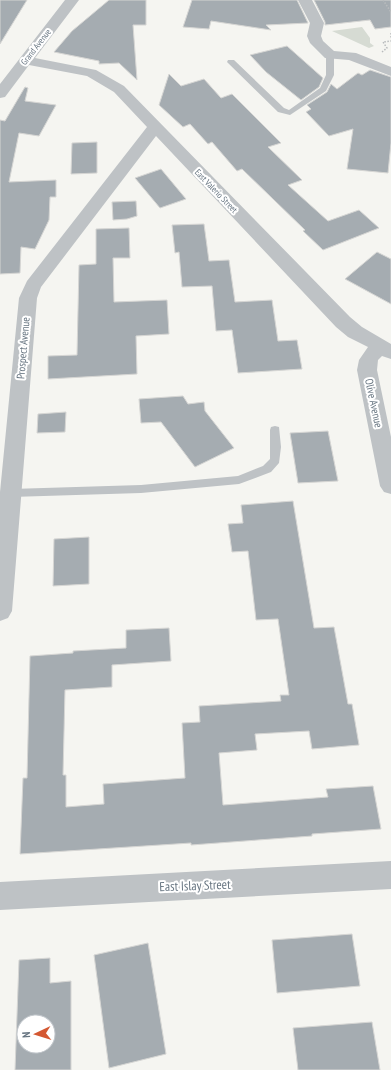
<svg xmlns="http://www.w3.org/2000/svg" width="391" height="1070" font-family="'PT Sans Narrow',sans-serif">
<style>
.green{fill:#d6dbd3}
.building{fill:#a5acb1;stroke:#d6d6d4;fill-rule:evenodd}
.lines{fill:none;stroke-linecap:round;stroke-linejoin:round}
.path{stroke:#b8bbbd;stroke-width:1.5;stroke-dasharray:1.5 1.5;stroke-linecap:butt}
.lane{fill:#bec2c5;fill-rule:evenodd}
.street{fill:#bec2c5;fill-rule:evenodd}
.labels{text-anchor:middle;stroke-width:4;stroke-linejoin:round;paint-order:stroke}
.far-street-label{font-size:9px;fill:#667480;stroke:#fff}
.street-label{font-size:11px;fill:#667480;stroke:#fff}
.near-street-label{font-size:13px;fill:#667480;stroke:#fff}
</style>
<rect width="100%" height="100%" fill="#f5f5f1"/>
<path class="green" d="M362,27L370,38V43L374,46L369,48L332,31Z"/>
<path class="building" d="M0,0H27L0,44Z
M109,0H146V25H133L137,80L119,63L99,64V61L54,52L72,31Z
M192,0H297L308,23L266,25L271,30L211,21L209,29L183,27Z
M314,0H391V27L375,29L370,20L325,25V22Z
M287,46L323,78L319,87L301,100L266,72L250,55Z
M370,70L391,77V143L388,173L347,169L353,129L329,136L306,112L311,109L307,105L327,92L331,84L337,89L358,73L362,75Z
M169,74L181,86L204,79L221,98L232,94L281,143L268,147L302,180L288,185L328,221L359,210L379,228L323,250L303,231L305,230L242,169L237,171L212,142L208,144L190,124L183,127L159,105Z
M25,87L28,88L25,101L56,105L39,136L19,133L9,182L56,180V197H50L49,220L35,249L21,247L20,273L0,274V120L5,121Z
M97,142V173L71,174L72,143Z
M161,169L186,199L160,208L135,178Z
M136,201L137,216L127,219L113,220L112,202Z
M204,224L209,261L229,260L235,302L272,300L278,341L297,340L302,369L238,373L232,330L216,331L212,286L182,287L179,252L175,253L172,225Z
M129,228L130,258H113L114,302L167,300L169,334L136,336L137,374L48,379V356L77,355L79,265L96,264V229Z
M377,252L391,259V304L345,279Z
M183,396L188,404L204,402L205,411L234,448L195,467L161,422L141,423L139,399Z
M66,412L65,432L37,433L38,414Z
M328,431L338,481L298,483L290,433Z
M293,501L314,628L334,627L348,704H352L359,745L312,749L309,731L255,734L257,750L219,753L223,805L328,797L326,789L373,786L381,829L312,834V836L191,845V843L20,854L23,778H27L30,656L73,653V651L126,648V630L169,628L171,661L112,665V687L65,690L63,775H66V807L104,804L103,784L185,778L182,723L200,722L199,706L281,701L280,695H289L278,619L256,620L248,551L232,552L228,524L243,523L241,505Z
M89,537V584L53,586L54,539Z
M352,934L360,986L277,993L272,940Z
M148,943L166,1054L109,1068L94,955Z
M50,958V983L71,981V1070H15L19,960ZM24,1022H48V1046H24Z
M372,1022L380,1070H298L293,1028Z"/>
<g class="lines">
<path class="path" d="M383,0L391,12
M391,33V38
M382,52L387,48L383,42L391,41"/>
<path class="lane" d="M330,53L334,55V75L326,91L290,115L278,112L227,62L228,60H234L284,108L289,110L320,88L326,75V55Z
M275,426L279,427L281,447L279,463L271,472L239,484L141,493L11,497L7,496L6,493L7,490L11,489L141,485L238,476L263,466L270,459V430L271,427Z"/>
<path class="street" d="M65,0H79L35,58L96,70L124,86L350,317L362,327L391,344V359L382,356L378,360L377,370L391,437V494L384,492L380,486L357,370L359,360L368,347L348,337L336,327L156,136L41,287L37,298L12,611L8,618L0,621V492L19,298L27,281L147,127L114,92L87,76L29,65L5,97L0,98V84Z
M298,0H312L324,23L321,36L323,41L334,51L356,53L391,67V76L349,60L325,58L310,43L307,36L310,23Z
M391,861V889L0,910V882Z"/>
</g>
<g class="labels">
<g class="far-street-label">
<text transform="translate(36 47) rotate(-52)" y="3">Grand Avenue</text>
<text transform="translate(216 191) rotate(46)" y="3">East Valerio Street</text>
</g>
<g class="street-label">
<text transform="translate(23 348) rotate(-85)" y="4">Prospect Avenue</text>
<text transform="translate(374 403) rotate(78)" y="4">Olive Avenue</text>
</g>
<g class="near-street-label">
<text transform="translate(195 885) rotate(-2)" y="5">East Islay Street</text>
</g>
</g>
<g transform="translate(36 1034) rotate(266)"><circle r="19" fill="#ffffff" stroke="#c2c7cc"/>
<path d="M0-3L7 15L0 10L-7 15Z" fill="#d45832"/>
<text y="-6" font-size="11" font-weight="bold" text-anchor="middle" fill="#667480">N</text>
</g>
</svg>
